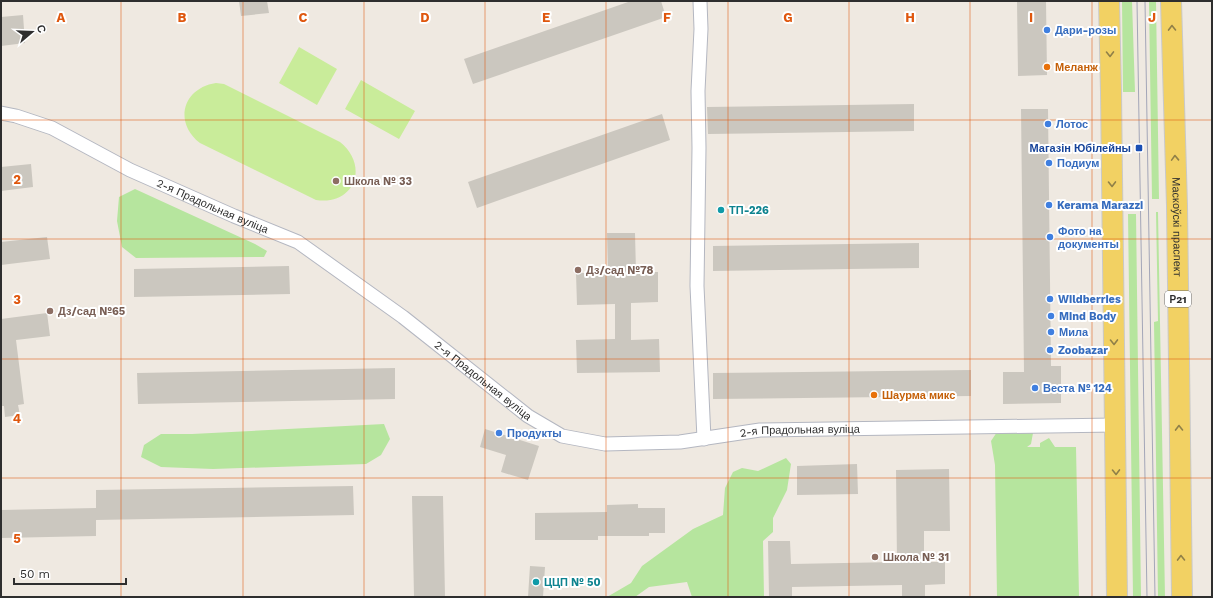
<svg xmlns="http://www.w3.org/2000/svg" width="1213" height="598" font-family="'Work Sans',sans-serif">
<style>
.green{fill:#b6e59e}
.pitch{fill:#c9ec9a}
.building{fill:#cbc7bf}
.lines{fill:none;stroke-linecap:round;stroke-linejoin:round}
.street-casing{stroke:#b4b7c1;stroke-width:15}
.primary-casing{stroke:#c9c9c9;stroke-width:22}
.street{stroke:#fff;stroke-width:13}
.primary{stroke:#f2d163;stroke-width:20}
.tram{stroke:#a3a6b8;stroke-width:1}
.oneway{stroke:#908048}
.grid{fill:none;stroke:#df570e;stroke-width:1;stroke-opacity:0.55}
.shop-dot{fill:#3f7fe0;stroke:#fff;stroke-width:1.5}
.food-dot{fill:#e8710a;stroke:#fff;stroke-width:1.5}
.transit-dot{fill:#1a4fb4;stroke:#fff;stroke-width:1.5}
.education-dot{fill:#8d6e63;stroke:#fff;stroke-width:1.5}
.culture-dot{fill:#0f9aa8;stroke:#fff;stroke-width:1.5}
.labels{text-anchor:middle;stroke-width:4;stroke-linejoin:round;paint-order:stroke}
.shield{fill:#fff;stroke:#6d6d6d;stroke-width:1}
.shield-label{font-size:10px;font-weight:bold;fill:#2e2e2e}
.shop-label{font-size:11px;font-weight:bold;fill:#366cbe;stroke:#fff;text-anchor:start}
.food-label{font-size:11px;font-weight:bold;fill:#c56008;stroke:#fff;text-anchor:start}
.transit-label{font-size:11px;font-weight:bold;fill:#164399;stroke:#fff;text-anchor:end}
.education-label{font-size:11px;font-weight:bold;fill:#785e54;stroke:#fff;text-anchor:start}
.street-label{font-size:11px;fill:#2e2e2e;stroke:#fff}
.culture-label{font-size:11px;font-weight:bold;fill:#0d838f;stroke:#fff;text-anchor:start}
.grid-label{font-size:13px;text-anchor:middle;font-weight:bold;fill:#df570e;stroke:#fff;stroke-width:4;stroke-linejoin:round;paint-order:stroke}
</style>
<rect width="100%" height="100%" fill="#efe9e1"/>
<path class="green" d="M1122,1H1132L1135,92H1123Z
M1149,1H1156L1159,199H1152Z
M135,189L255,244L267,251L264,257L136,258L122,247L117,221L119,197Z
M1156,212H1158L1165,597H1158L1154,322L1158,321Z
M1128,214H1136L1141,597H1133Z
M384,424L390,439L381,455L366,464L213,469L161,467L141,457L144,445L161,434H192Z
M997,432L1033,433L1031,444L1027,447H1040V443L1049,438L1055,447H1076L1079,597H997L995,465L991,441Z
M786,458L791,464L787,490L773,518V532L763,541L764,597H692L687,582L649,587L635,597H607L631,583L642,566L693,529L723,515L725,488L733,472L742,468L758,471Z"/>
<path class="pitch" d="M299,47L337,69L317,105L279,83Z
M361,80L415,111L399,139L345,109Z
M216,83L224,84L340,142C370,166 354,206 316,200L200,143C173,122 183,88 216,83Z"/>
<path class="building" d="M239,1H267L269,13L241,16Z
M631,1H661L666,17L473,84L464,59Z
M1017,1H1046L1047,75L1018,76Z
M23,15L25,43L1,46V17Z
M914,104V131L708,134L707,107Z
M1021,109H1048L1051,366H1061V403L1003,404V372H1024Z
M662,114L670,140L477,208L468,182Z
M31,164L33,187L1,191V167Z
M607,233H635L636,272H658V302L631,303V340L659,339L660,372L577,373L576,340L615,339V304L577,305L576,273H608Z
M47,237L50,259L1,265V242Z
M919,243V268L713,271V246Z
M289,266L290,294L134,297V269Z
M47,313L50,336L16,340L24,404L18,405L20,415L5,417L4,406H1V319Z
M395,368V399L138,404L137,373Z
M971,370V396L713,399V373Z
M485,429L539,446L528,480L501,472L506,455L480,447Z
M857,464L858,494L797,495V466Z
M949,469L950,531H924V562H945V584L925,585V597H902V585L792,587V597H769L768,541H790L791,564L897,562L896,470Z
M353,486L354,515L96,520V536L1,538V510L96,508V490Z
M412,496H443L445,597H414Z
M638,504V508H665V533H649V536H598V540H535V513L607,512V505Z
M530,566L545,567L543,597H528Z"/>
<g class="lines">
<g class="street-casing">
<g id="street">
<path d="M700,1L701,29L698,91L699,148L697,286L704,439"/>
<path id="s1" d="M1,113L16,116L52,128L130,170L234,216L298,242L403,317L528,416L562,436L605,444L680,442L760,430L1115,425"/>
</g>
</g>
<g class="primary-casing">
<g id="primary">
<path d="M1109,1L1111,92L1117,597"/>
<path id="s2" d="M1171,1L1177,206L1182,597"/>
</g>
</g>
<use href="#street" class="street"/>
<use href="#primary" class="primary"/>
<path class="tram" d="M1137,1L1147,597
M1145,1L1155,597"/>
</g>
<defs><path id="oneway-chevron" d="M-2-3.5L2.5 0L-2 3.5" fill="none" stroke-width="1.6" stroke-linecap="round" stroke-linejoin="round"/></defs>
<g class="oneway">
<use href="#oneway-chevron" transform="translate(1172 28) rotate(-91)"/>
<use href="#oneway-chevron" transform="translate(1110 54) rotate(89)"/>
<use href="#oneway-chevron" transform="translate(1175 158) rotate(-92)"/>
<use href="#oneway-chevron" transform="translate(1112 184) rotate(89)"/>
<use href="#oneway-chevron" transform="translate(1114 342) rotate(89)"/>
<use href="#oneway-chevron" transform="translate(1179 428) rotate(-91)"/>
<use href="#oneway-chevron" transform="translate(1116 472) rotate(89)"/>
<use href="#oneway-chevron" transform="translate(1181 558) rotate(-91)"/>
</g>
<path class="grid" d="M121,1V597M243,1V597M364,1V597M485,1V597M606,1V597M728,1V597M849,1V597M970,1V597M1092,1V597M1,120H1212M1,239H1212M1,359H1212M1,478H1212"/>
<g class="shop-dot">
<circle cx="1047" cy="30" r="4"/>
<circle cx="1048" cy="124" r="4"/>
<circle cx="1049" cy="163" r="4"/>
<circle cx="1049" cy="205" r="4"/>
<circle cx="1050" cy="237" r="4"/>
<circle cx="1050" cy="299" r="4"/>
<circle cx="1051" cy="316" r="4"/>
<circle cx="1051" cy="332" r="4"/>
<circle cx="1050" cy="350" r="4"/>
<circle cx="1035" cy="388" r="4"/>
<circle cx="499" cy="433" r="4"/>
</g>
<g class="food-dot">
<circle cx="1047" cy="67" r="4"/>
<circle cx="874" cy="395" r="4"/>
</g>
<rect class="transit-dot" x="1135" y="144" width="8" height="8" rx="2"/>
<g class="education-dot">
<circle cx="336" cy="181" r="4"/>
<circle cx="578" cy="270" r="4"/>
<circle cx="50" cy="311" r="4"/>
<circle cx="875" cy="557" r="4"/>
</g>
<g class="culture-dot">
<circle cx="721" cy="210" r="4"/>
<circle cx="536" cy="582" r="4"/>
</g>
<g class="labels">
<rect class="shield" x="1165" y="291" width="26" height="16" rx="3"/>
<g class="shield-label">
<text x="1178" y="303">Р21</text>
</g>
<g class="shop-label">
<text x="1055" y="34">Дари-розы</text>
<text x="1056" y="128">Лотос</text>
<text x="1057" y="167">Подиум</text>
<text x="1057" y="209">Kerama Marazzi</text>
<text x="1058" y="235">Фото на<tspan x="1058" dy="13">документы</tspan></text>
<text x="1058" y="303">Wildberries</text>
<text x="1059" y="320">Mind Body</text>
<text x="1059" y="336">Мила</text>
<text x="1058" y="354">Zoobazar</text>
<text x="1043" y="392">Веста № 124</text>
<text x="507" y="437">Продукты</text>
</g>
<g class="food-label">
<text x="1055" y="71">Меланж</text>
<text x="882" y="399">Шаурма микс</text>
</g>
<g class="transit-label">
<text x="1131" y="152">Магазін Юбілейны</text>
</g>
<g class="education-label">
<text x="344" y="185">Школа № 33</text>
<text x="586" y="274">Дз/сад №78</text>
<text x="58" y="315">Дз/сад №65</text>
<text x="883" y="561">Школа № 31</text>
</g>
<g class="street-label">
<text dy="4" stroke="none"><textPath href="#s1" startOffset="232">2-я Прадольная вуліца</textPath></text>
<text dy="4" stroke="none"><textPath href="#s2" startOffset="226">Маскоўскі праспект</textPath></text>
<text dy="4" stroke="none"><textPath href="#s1" startOffset="556">2-я Прадольная вуліца</textPath></text>
<text dy="4" stroke="none"><textPath href="#s1" startOffset="892">2-я Прадольная вуліца</textPath></text>
</g>
<g class="culture-label">
<text x="729" y="214">ТП-226</text>
<text x="544" y="586">ЦЦП № 50</text>
</g>
</g>
<g class="grid-label">
<text x="61" y="22">A</text>
<text x="182" y="22">B</text>
<text x="303" y="22">C</text>
<text x="425" y="22">D</text>
<text x="546" y="22">E</text>
<text x="667" y="22">F</text>
<text x="788" y="22">G</text>
<text x="910" y="22">H</text>
<text x="1031" y="22">I</text>
<text x="1152" y="22">J</text>
<text x="17" y="184">2</text>
<text x="17" y="304">3</text>
<text x="17" y="423">4</text>
<text x="17" y="543">5</text>
</g>
<rect width="1213" height="598" fill="none" stroke="#2e2e2e" stroke-width="4"/>
<g transform="translate(32 32) rotate(71)" stroke="#ffffff" stroke-width="3" paint-order="stroke">
<path d="M0-3L7 15L0 10L-7 15Z" fill="#2e2e2e"/>
<text y="-6" font-size="11" font-weight="bold" text-anchor="middle" fill="#2e2e2e">С</text>
</g>
<path d="M14 578v6h112v-6" fill="none" stroke="#2e2e2e" stroke-width="2"/>
<text x="20" y="578" font-size="12" fill="#2e2e2e" stroke="#ffffff" stroke-width="3" paint-order="stroke">50 m</text>
</svg>
